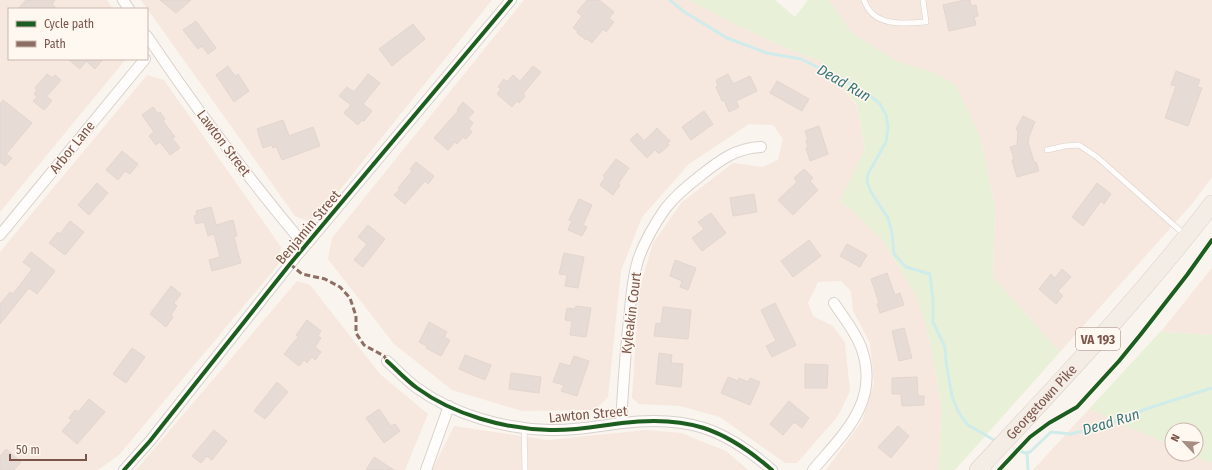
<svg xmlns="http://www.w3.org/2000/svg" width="1212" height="470" font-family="'Fira Sans Condensed',sans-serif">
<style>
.residential{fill:#f6e8de}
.green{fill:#e9f0d8}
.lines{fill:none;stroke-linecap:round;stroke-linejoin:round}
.stream{stroke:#cfeceb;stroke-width:3}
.building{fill:#e6dbd5;stroke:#e3d6cf}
.service-casing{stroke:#d9d1cc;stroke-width:6}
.minor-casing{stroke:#d9d1cc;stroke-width:12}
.primary-casing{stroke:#dbcfca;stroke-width:18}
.service{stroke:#fefdfc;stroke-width:5}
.minor{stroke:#fefdfc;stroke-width:10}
.primary{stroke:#f4ede6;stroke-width:17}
.quiet{stroke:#8d6e63;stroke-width:3;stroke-dasharray:6 3;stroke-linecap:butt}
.cycleway-casing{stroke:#fff8f1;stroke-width:6}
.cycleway{stroke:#1b5e20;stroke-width:4}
.labels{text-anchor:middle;stroke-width:3;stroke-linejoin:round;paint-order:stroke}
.shield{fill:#fff8f1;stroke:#a3867c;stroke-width:1}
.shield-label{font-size:13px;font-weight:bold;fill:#7b554a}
.street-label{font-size:14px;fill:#7b554a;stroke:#fff8f1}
.water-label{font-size:15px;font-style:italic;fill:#397779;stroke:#fff8f1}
</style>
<rect width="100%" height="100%" fill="#faf4ee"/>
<path class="residential" d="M0,0H107L113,9H9V59H126L0,212Z
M141,0H492L319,216L307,221L295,216Z
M524,0H689L740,27L791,50L821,61L857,106L865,149L840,201L855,213L883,241L918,299L929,338L942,408L938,470H826L862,421L874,383L870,343L853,311L851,291L841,281L818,282L808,303L813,316L833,326L845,343L850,391L838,416L797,463H785L720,417L680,406L639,404L632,398L639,290L653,243L682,202L733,163L763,167L778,160L783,139L773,125L749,124L689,164L642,217L621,271L608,397L595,410L522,411L452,390L394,344L328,259L332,238Z
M829,0H1212V177L1191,205L1060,352L993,277L995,207L980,136L935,73L896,61L852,33Z
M147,75L164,80L281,247L278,265L119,455L98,470H0V252Z
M1212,268V335L1160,332L1162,330Z
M297,281L310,285L380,374L428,414L405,470H136Z
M1089,409L1172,446V454H1190L1207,462L1212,461V470H1033Z
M454,426L548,440L646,430L681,433L726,451L748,470H432Z"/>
<path class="green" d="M689,0H775L795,17L808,0H829L852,33L896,61L935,73L956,85L980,136L995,207L993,277L1060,352L955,470H938L942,408L929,338L918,299L883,241L855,213L840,201L865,149L857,105L821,61L791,50L740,27Z
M1160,332L1212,335V461L1207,462L1190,454H1196V430H1172V446L1089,409Z"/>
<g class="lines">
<path class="stream" d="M670,0L683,11L727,38L767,53L801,59L844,80L872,97L880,104L886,115L888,127L886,142L868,174L867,182L871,192L888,218L892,233L894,254L906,267L930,274L933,300V322L945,347L946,362L952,396L957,409L961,416L968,425L994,440
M1015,449L1025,453L1030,452L1051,432L1071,434L1103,426L1146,409L1212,388
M1027,453L1028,470"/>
</g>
<path class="building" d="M26,0H55L52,4L57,9H18Z
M160,0H191L176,13Z
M587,0H599L614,12L609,18L614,22L606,32L603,29L592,43L587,39L586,40L577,33L578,31L573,28L582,16L577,12Z
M964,0H970L971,6L976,5L978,16L974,17L976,25L949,31L943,5Z
M196,21L216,48L208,54L202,46L198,49L183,30Z
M413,24L425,39L392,66L379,49Z
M68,59H103L95,69L86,61L80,69Z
M228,66L235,76L238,74L249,91L234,102L216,75Z
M533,66L541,72L523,94L525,96L519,103L517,101L512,107L497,94L501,89L498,87L504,79L507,82L513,75L520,81Z
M1176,71L1200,80L1197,87L1202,88L1188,126L1165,118L1176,86L1171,85Z
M47,74L53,78L55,75L61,80L47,96L52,101L44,110L33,101L37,97L34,94L37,90L35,88Z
M368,74L380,83L363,104L372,111L364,121L362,120L358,125L344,113L351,105L339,96L347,87L354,92Z
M728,74L733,84L750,76L757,91L736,101L739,107L729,112L724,100L722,101L716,87L718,86L716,80Z
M777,81L809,99L802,111L770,93Z
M3,100L32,123L6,154L12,158L5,166L0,162V104Z
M463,102L474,112L468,118L473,123L469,129L472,132L466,139L463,137L457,144L455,142L448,150L434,138L458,111L457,110Z
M153,107L158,114L160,112L165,119L163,121L175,137L172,138L180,148L170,155L160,142L156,145L149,136L154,132L142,115Z
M704,111L713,124L691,140L682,127Z
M1023,116L1035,122L1029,136L1028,142L1034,162H1036L1039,171L1017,177L1012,160L1014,159L1010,147L1017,145L1018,131L1016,129Z
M283,120L289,136L313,127L320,146L282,160L276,146L273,148L272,145L263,148L257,129Z
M819,126L828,154L810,161L806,148L808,147L806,141L808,140L805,131Z
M657,128L670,141L667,143L669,145L659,154L655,150L647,158L630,140L637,133L644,141Z
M122,151L138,164L130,174L125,171L118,180L106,170Z
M616,159L629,168L618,184L620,185L613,195L600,185L605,177L603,176Z
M416,162L434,176L428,184L425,181L405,204L394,195L400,189L398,188L412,171L410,169Z
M804,169L813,178L810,181L818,190L793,215L778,200L797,182L794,178Z
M97,183L108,193L89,215L78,205Z
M1097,183L1111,194L1104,204L1101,201L1083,226L1072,217Z
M754,194L757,212L733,216L730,198Z
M579,199L592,205L583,225L587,227L582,236L568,230L572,221L569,220Z
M211,207L216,225L233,220L237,236L234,237L241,263L212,271L209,260L220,257L214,234L208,236L204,222L196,224L194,216L197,215L196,211Z
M711,213L726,233L702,251L692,238L704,229L698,222Z
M70,221L84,232L65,255L49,243L58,232L60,234Z
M368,225L385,239L363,267L354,260L367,244L358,237Z
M809,240L821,256L793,277L781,261Z
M847,244L867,255L860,267L840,256Z
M31,252L55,271L37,294L29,288L0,324V304L10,292L13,294L32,269L23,262Z
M564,253L584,257L578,288L565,286L567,275L559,274Z
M675,260L696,268L688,290L680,287L682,281L670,276Z
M1062,269L1071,277L1058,291L1063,296L1056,304L1039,289L1051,274L1055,278Z
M887,273L895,295L900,293L904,305L880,313L877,304L879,303L871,279Z
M171,286L181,294L174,303L177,306L171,315L173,317L166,327L150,314Z
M775,303L796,345L772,357L766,346L776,341L761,310Z
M576,306L591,308L586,337L570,335L572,321L565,320L567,308L575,309Z
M663,307L691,310L688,339L654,336L656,323L661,324Z
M307,320L321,331L318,336L321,338L315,347L321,352L315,360L312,357L307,363L304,360L299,366L284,354L298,337L296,335Z
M429,322L447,332L444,337L450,340L441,356L426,348L427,346L419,342Z
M904,328L912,358L899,361L892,331Z
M132,348L145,357L126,383L113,374Z
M659,353L672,355L671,363L683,364L681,387L656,384Z
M465,355L491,365L485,380L459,369Z
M574,356L589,361L577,396L561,391L564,385L553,382L560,363L570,366Z
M805,364L828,365L827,388H805Z
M511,373L541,377L539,393L509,389Z
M728,377L738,381L739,378L748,382L750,378L760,382L750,405L721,393Z
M917,377L918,396H924V405L902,406L901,394H892V378Z
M277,382L288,392L265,419L254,411Z
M89,399L105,412L77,444L62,431L72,420L69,418L75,410L78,412Z
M789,401L809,418L802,428L794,422L783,435L770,424Z
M379,409L391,426L395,424L400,431L384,443L366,418Z
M898,426L909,436L891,458L878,447Z
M214,430L227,441L212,460L207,456L201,463L192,456Z
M6,449L21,462L14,470H0V456Z
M374,457L394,470H366Z"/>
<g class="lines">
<g class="service-casing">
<path id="service" d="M864,0C873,27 903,24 926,22L923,0
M1047,150L1065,146L1079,145L1097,157L1185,235
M524,427L525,470"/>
</g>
<g class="minor-casing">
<path id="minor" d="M123,0L129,9
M147,36C196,109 249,179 305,246
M0,235L145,59
M387,361C397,370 406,380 417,388C454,415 505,429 550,430C575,431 598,426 622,423C686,415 724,428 772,470
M621,423C623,389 625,354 629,320C631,300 632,280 638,260C644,242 654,225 665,209C675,196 687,186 700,176C720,160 736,148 761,147
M124,470L150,441L290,264L511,0
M426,470L449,406
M813,470C844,433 881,401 861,347C855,331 843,317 834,303"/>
</g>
<g class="primary-casing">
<g id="primary">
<path id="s1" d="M978,470C1058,384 1140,298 1212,204"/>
</g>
</g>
<use href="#service" class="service"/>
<use href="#minor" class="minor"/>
<use href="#primary" class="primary"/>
<path class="quiet" d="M290,264L302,274L325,279L340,287L350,298L356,316V333L364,345L384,356L387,361"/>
<g class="cycleway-casing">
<path id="cycleway" d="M387,361C397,370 406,380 417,388C454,415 505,429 550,430C575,431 598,426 622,423C686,415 724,428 772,470
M124,470L150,441L290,264L511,0
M999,470L1030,437L1049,423L1077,407L1119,361L1141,334L1187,275L1212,240"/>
</g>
<use href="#cycleway" class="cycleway"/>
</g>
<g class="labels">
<rect class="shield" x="1076" y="328" width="44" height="22" rx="3"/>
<g class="shield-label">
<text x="1098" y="344">VA 193</text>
</g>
<g class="street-label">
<text transform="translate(224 143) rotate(53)" y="5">Lawton Street</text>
<text transform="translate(72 147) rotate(-51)" y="5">Arbor Lane</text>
<text transform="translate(308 227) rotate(-50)" y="5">Benjamin Street</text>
<text transform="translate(631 313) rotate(-83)" y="5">Kyleakin Court</text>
<text dy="5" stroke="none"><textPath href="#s1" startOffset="93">Georgetown Pike</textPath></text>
<text transform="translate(588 414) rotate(-5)" y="5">Lawton Street</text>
</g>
<g class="water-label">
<text transform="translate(844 83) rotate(30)" y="5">Dead Run</text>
<text transform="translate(1111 422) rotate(-17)" y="5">Dead Run</text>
</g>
</g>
<rect x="8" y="8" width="140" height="52" fill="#fff8f1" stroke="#cab7ae"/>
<rect x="16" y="21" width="20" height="6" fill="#1b5e20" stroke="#cab7ae"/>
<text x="44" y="28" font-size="12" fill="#7b554a">Cycle path</text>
<rect x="16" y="41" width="20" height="6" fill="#8d6e63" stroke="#cab7ae"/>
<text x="44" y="48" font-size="12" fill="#7b554a">Path</text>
<g transform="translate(1184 442) rotate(295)"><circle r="19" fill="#fff8f1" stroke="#cab7ae"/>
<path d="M0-3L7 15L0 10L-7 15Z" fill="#a78d83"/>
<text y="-6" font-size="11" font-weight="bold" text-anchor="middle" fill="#7b554a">N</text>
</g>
<path d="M10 454v6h76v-6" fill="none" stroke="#7b554a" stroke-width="2"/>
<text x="16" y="454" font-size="12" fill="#7b554a" stroke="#fff8f1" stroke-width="3" paint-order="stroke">50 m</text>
</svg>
